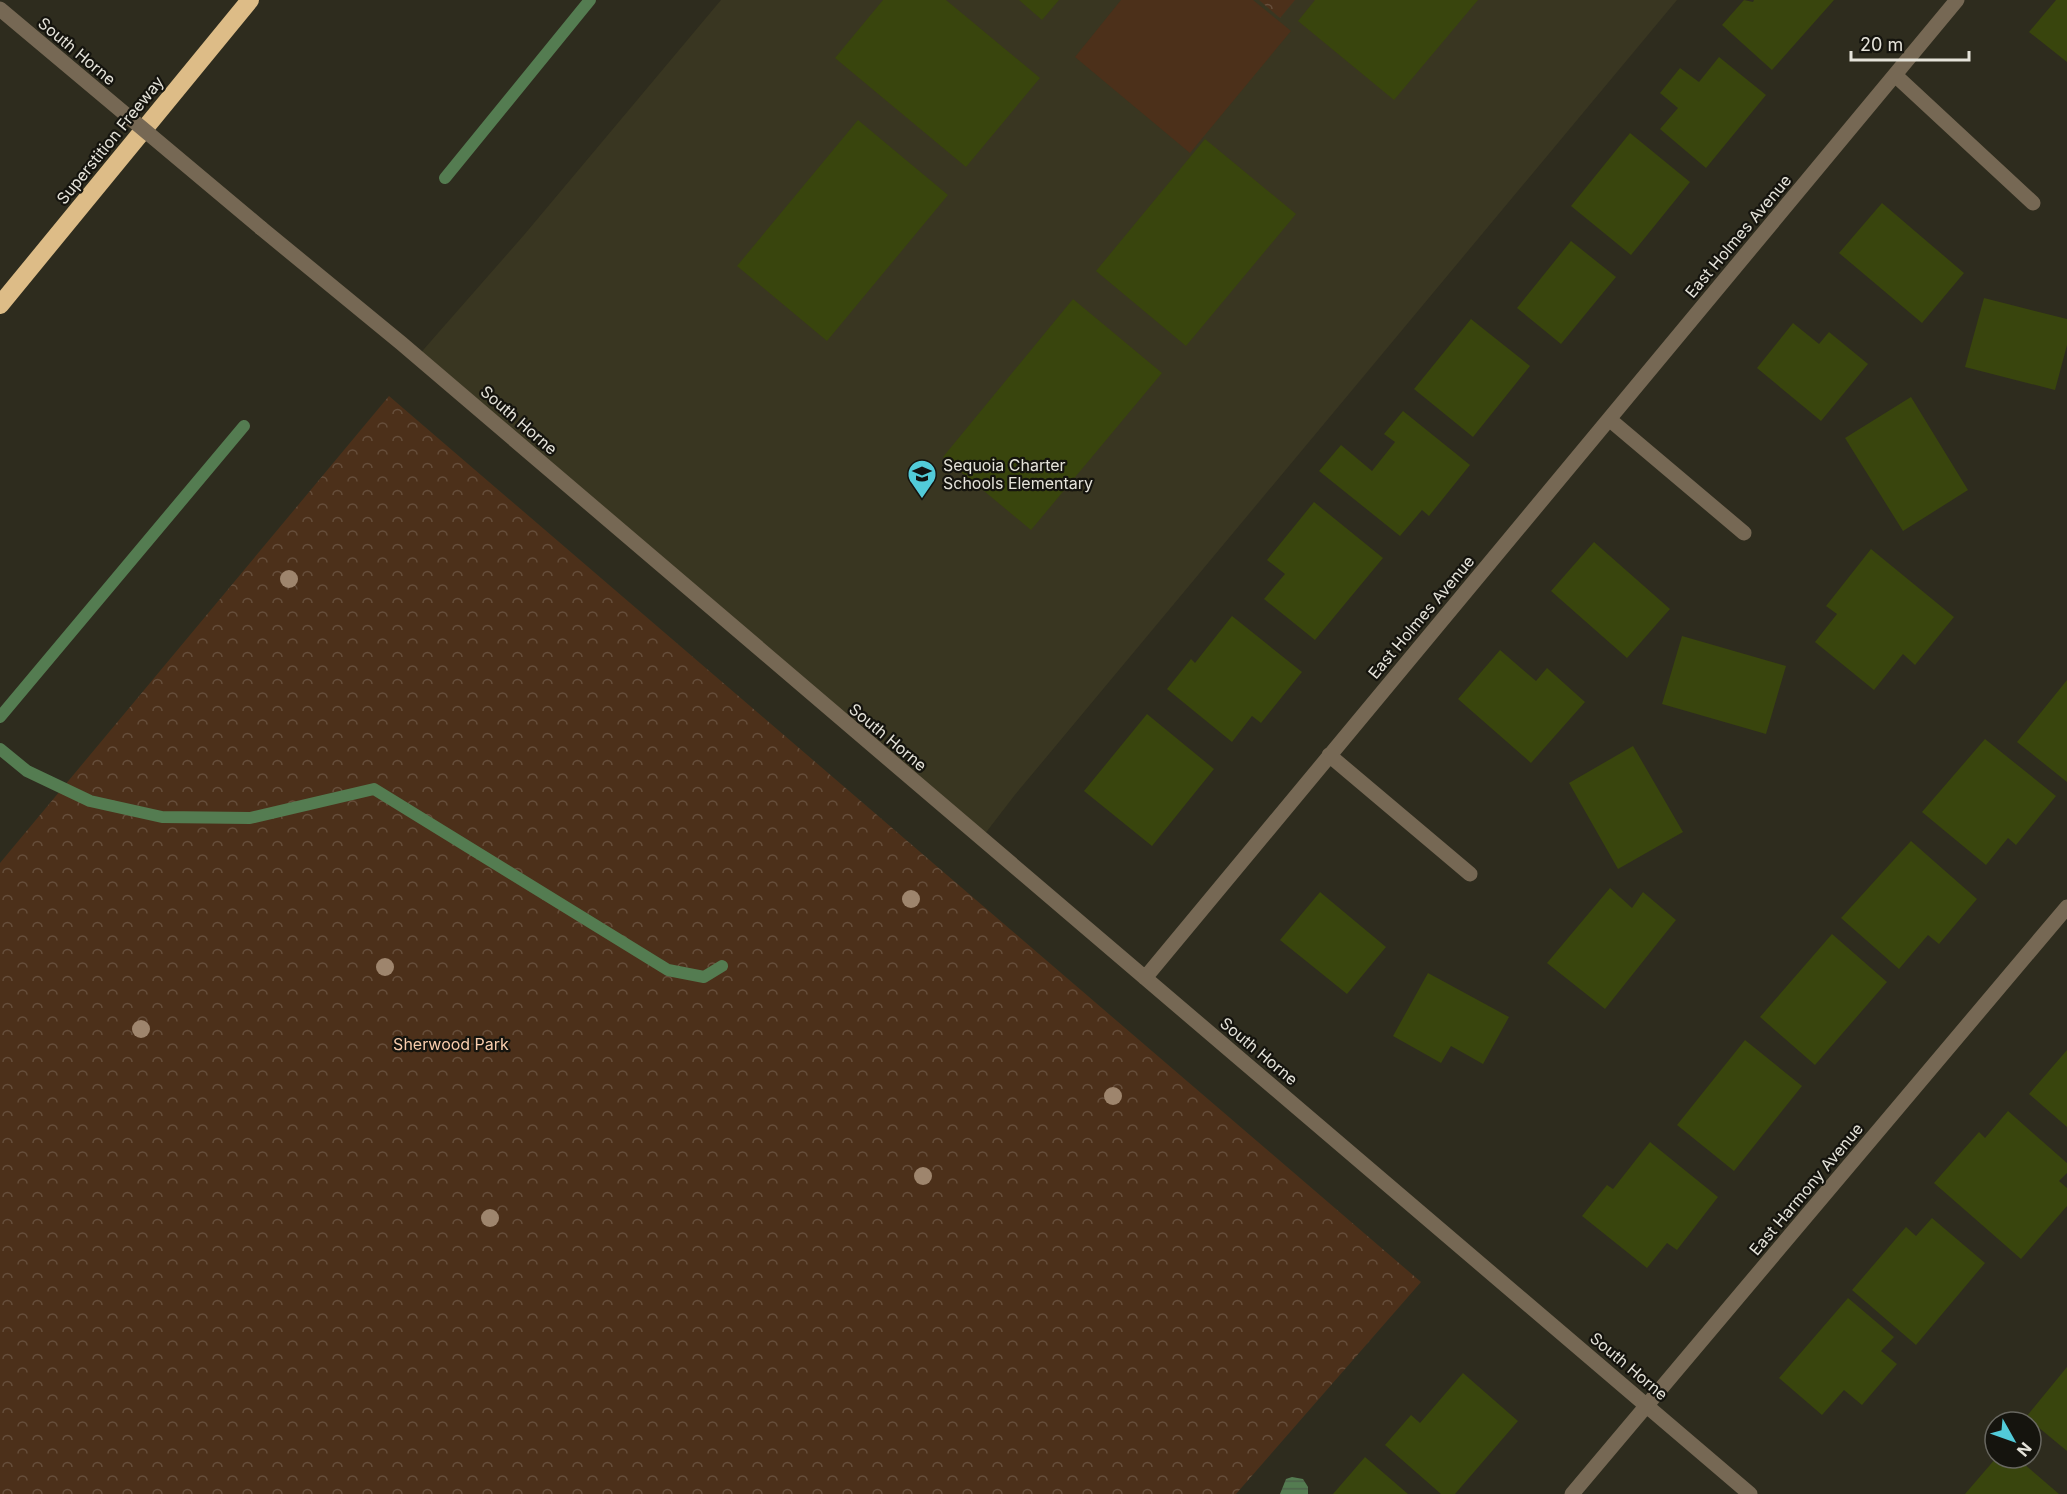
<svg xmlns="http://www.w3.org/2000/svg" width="2067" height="1494" font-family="Inter,sans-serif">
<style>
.built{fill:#393621}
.park{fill:url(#park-crowns)}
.pitch{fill:#4c301a}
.water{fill:url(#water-rules)}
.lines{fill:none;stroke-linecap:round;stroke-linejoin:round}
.stream{stroke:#547c51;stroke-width:12}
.building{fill:#39450d}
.minor{stroke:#766854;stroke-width:15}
.highway{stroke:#ddbc87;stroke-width:18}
.minor-bridge{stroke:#766854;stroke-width:15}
.tree{fill:#9e856d}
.labels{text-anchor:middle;stroke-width:4.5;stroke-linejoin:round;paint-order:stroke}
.street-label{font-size:16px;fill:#e5e3da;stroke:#15140e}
.poi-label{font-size:16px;fill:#e5e3da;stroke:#15140e;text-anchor:start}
.park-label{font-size:16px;fill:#f9cdad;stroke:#15140e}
</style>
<defs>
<pattern id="park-crowns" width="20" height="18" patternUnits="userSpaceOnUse" patternTransform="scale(1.5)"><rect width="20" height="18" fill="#4c301a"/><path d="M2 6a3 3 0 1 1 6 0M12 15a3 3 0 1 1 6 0" fill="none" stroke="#664e3b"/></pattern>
<pattern id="water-rules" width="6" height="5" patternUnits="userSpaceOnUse" patternTransform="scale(1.5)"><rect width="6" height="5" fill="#547c51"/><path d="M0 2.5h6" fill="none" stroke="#4d634a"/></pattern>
</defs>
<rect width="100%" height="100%" fill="#2e2c1e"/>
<path class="built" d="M721,0H1677L1014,796L981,839L417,357L524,235Z"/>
<path class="park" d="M1259,0H1295L1280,18Z
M389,396L1421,1282L1236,1494H0V863Z"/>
<path class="pitch" d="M1121,0H1253L1291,31L1190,153L1075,57Z"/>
<path class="water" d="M1292,1477L1303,1479L1308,1487V1494H1280L1286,1479Z"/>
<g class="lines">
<path class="stream" d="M445,178L590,0
M0,717L244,426
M0,749L27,771L90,801L162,817L250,818L374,789L668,970L704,977L722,966"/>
</g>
<path class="building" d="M883,0H946L1040,78L966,167L835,58Z
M1019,0H1059L1042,20Z
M1315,0H1478L1394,100L1298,21Z
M1744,0L1753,2L1754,0H1834L1772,70L1722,25Z
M2056,0H2067V62L2029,32Z
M1719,57L1766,95L1706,168L1660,129L1678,108L1660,93L1680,68L1699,82Z
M858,120L948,195L827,341L737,266Z
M1630,133L1690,182L1631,255L1571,206Z
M1205,139L1296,214L1186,346L1096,271Z
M1882,203L1964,273L1922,323L1839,253Z
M1571,241L1616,277L1561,344L1517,308Z
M1984,298L2067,319V345L2055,390L1965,367Z
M1073,299L1162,373L1031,530L943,457Z
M1471,319L1530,366L1473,437L1414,389Z
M1793,323L1819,344L1829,332L1868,364L1821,421L1757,368Z
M1911,397L1968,490L1903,531L1845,438Z
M1403,411L1470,465L1429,516L1422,510L1400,536L1319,471L1341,445L1372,471L1395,442L1384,434Z
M1314,502L1383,558L1315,640L1264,599L1285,574L1267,560Z
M1594,542L1670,609L1627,658L1551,591Z
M1871,549L1954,617L1915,665L1903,654L1874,690L1815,642L1837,614L1826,606Z
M1232,616L1302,672L1261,723L1252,716L1232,742L1167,689L1191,659L1195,663Z
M1682,636L1786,666L1766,734L1662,704Z
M1500,650L1536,681L1547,668L1585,702L1531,763L1458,699Z
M2067,680V782L2017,742Z
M1147,714L1214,769L1152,846L1084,791Z
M1985,739L2056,796L2016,845L2008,838L1986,865L1922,812Z
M1633,746L1683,832L1618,869L1569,783Z
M1911,841L1977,899L1939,944L1928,935L1899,969L1841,918Z
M1610,888L1632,908L1643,892L1676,920L1605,1009L1547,963Z
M1320,892L1386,947L1347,994L1280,940Z
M1832,934L1887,982L1815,1065L1760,1017Z
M1428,973L1509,1017L1483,1064L1451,1046L1441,1063L1393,1036Z
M1745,1040L1802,1086L1734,1171L1677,1125Z
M2067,1050V1127L2029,1094Z
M2008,1111L2067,1163V1173L2059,1181L2067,1188V1206L2021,1259L1934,1183L1979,1132L1985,1138Z
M1650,1142L1718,1197L1677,1250L1667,1243L1647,1268L1582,1216L1607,1185L1613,1189Z
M1932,1218L1985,1263L1916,1345L1852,1290L1906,1227L1916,1236Z
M1848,1298L1894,1337L1881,1351L1897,1364L1862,1405L1844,1390L1822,1415L1779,1378Z
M2067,1367V1451L2026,1417Z
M1463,1373L1518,1421L1455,1494H1441L1385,1445L1411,1415L1420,1423Z
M1365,1457L1408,1494H1333Z
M1996,1458H2017L2059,1494H1965Z"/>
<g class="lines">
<path class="minor" d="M1895,75L2033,203
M261,228L401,343L1750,1494
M1609,419L1744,533
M1329,755L1470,874
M1145,978L1957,0
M1572,1494L2067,907"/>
<path class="highway" d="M0,305L250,0"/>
<path class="minor-bridge" d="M0,9L261,228"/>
</g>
<g class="tree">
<circle cx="289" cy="579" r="9"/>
<circle cx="911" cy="899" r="9"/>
<circle cx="385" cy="967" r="9"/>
<circle cx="141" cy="1029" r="9"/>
<circle cx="1113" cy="1096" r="9"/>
<circle cx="923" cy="1176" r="9"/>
<circle cx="490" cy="1218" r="9"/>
</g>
<defs>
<g id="school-pin" transform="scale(1.5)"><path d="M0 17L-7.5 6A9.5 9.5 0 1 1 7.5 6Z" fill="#52cbd9" stroke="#15140e"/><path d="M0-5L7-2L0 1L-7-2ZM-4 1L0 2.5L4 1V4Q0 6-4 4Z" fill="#111"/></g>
</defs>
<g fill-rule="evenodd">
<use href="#school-pin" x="922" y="474"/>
</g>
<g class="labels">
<g class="street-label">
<text transform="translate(77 51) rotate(40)" y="6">South Horne</text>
<text transform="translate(110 140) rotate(-51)" y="6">Superstition Freeway</text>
<text transform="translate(1738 236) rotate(-50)" y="6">East Holmes Avenue</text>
<text transform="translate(519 420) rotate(41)" y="6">South Horne</text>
<text transform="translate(1421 617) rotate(-50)" y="6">East Holmes Avenue</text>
<text transform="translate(888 737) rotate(40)" y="6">South Horne</text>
<text transform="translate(1259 1051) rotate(40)" y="6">South Horne</text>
<text transform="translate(1806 1189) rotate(-50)" y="6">East Harmony Avenue</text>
<text transform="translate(1629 1366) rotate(40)" y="6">South Horne</text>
</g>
<g class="poi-label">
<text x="943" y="471">Sequoia Charter<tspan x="943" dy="18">Schools Elementary</tspan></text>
</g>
<g class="park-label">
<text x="451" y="1050">Sherwood Park</text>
</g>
</g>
<g transform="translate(2013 1440) rotate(130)"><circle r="28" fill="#15140e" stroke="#686760" stroke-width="1.5"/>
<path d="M0-4.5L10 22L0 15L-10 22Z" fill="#52cbd9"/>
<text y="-9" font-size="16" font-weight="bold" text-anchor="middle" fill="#e5e3da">N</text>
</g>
<path d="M1851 51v9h118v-9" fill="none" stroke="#e5e3da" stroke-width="3"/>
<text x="1860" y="51" font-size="18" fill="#e5e3da" stroke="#15140e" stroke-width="4.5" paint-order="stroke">20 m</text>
</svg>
